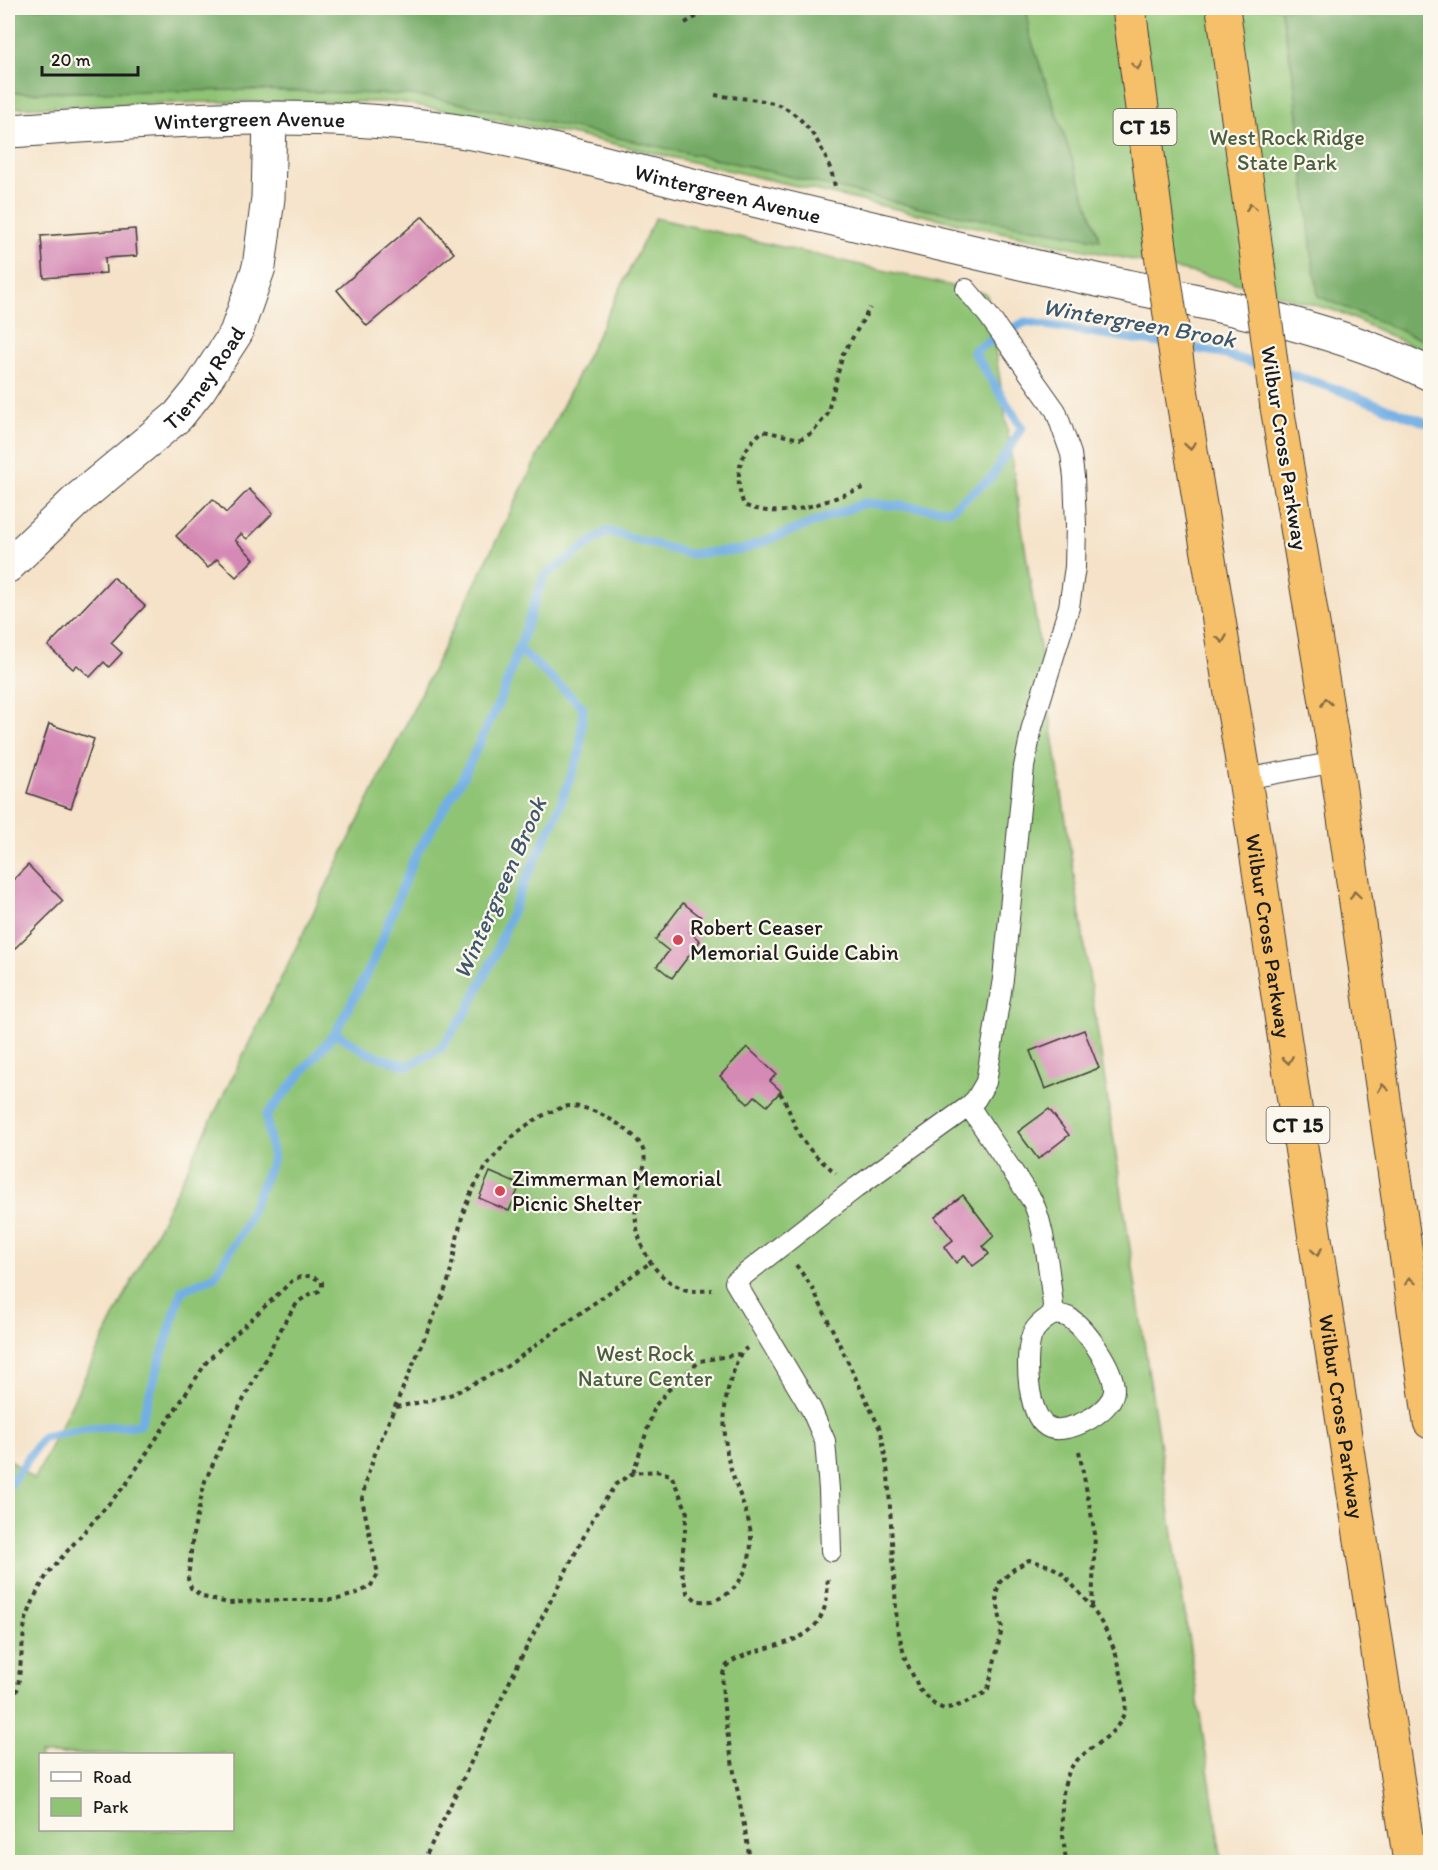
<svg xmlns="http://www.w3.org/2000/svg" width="1438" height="1870" font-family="Itim,sans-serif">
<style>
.green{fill:#90c475;stroke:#567048;stroke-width:1.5;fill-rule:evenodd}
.forest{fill:#74aa66;stroke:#486341;stroke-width:1.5}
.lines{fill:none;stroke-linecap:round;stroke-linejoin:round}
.stream{stroke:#72afe4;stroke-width:9}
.building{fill:#d58ab6}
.service-casing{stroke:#3d3a36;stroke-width:22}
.minor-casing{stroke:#3d3a36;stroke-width:35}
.motorway-casing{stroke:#3d3a36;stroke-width:35}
.path{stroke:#3d3a36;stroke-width:4;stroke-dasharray:4.5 4.5;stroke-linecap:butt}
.service{stroke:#fff;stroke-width:20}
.minor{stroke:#fff;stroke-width:33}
.motorway{stroke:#f6c06b;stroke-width:33}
.motorway-bridge-casing{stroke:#3d3a36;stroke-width:35;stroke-linecap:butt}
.motorway-bridge{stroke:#f6c06b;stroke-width:33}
.oneway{stroke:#896e44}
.poi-dot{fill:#d1495b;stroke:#fbf7ec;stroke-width:2}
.labels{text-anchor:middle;stroke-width:4.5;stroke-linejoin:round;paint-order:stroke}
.shield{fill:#fbf7ec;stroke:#5f5e5a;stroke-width:1.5}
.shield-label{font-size:21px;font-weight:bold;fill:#1c1c1c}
.street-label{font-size:22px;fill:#1c1c1c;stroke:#fbf7ec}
.park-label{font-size:22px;fill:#4a5f40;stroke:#fbf7ec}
.poi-label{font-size:22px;fill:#1c1c1c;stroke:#fbf7ec;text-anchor:start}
.water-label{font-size:24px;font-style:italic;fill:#3e576c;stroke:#fbf7ec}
</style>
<rect width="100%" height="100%" fill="#fbf7ec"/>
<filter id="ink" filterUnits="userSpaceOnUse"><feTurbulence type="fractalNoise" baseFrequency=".0167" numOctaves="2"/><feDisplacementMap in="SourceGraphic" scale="12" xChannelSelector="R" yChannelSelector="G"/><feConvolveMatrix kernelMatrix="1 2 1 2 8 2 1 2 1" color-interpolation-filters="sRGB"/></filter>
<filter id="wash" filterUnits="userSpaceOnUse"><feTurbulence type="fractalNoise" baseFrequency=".008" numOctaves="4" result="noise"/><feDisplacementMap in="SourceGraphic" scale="24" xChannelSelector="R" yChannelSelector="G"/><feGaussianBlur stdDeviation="1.35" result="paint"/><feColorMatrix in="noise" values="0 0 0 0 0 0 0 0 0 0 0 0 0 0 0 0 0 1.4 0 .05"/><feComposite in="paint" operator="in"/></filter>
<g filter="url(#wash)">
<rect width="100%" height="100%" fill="#f5e2c8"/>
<path class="green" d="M8,8H1430V354L1339,312L1218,278L953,222L575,135L398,102H210L8,108Z
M655,218L987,294L1222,1862H8V1458L34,1480ZM40,1754H232V1830H40Z"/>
<path class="forest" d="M8,8H1027L1029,33L1100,240L924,209L747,166L453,102L411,95L255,90L8,93Z
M1280,8H1430V343L1318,296L1312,255L1294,78Z"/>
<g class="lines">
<path class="stream" d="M1181,346L1216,352L1267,367
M1280,371L1330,387L1430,424
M335,1033L370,1054L408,1066L441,1048L467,1011L494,957L523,885L555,819L580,752L583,707L518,648
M8,1488L43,1437L89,1428L140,1425L182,1290L214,1277L244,1228L273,1159L266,1116L335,1033L373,962L414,858L462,779L502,696L544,576L607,531L689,554L742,550L864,503L950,510L991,478L1022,428L973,351L1025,322L1167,344"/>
</g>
<g id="blocks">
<path class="building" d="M423,216L454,253L367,326L337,290Z
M135,229L137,256L105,258L106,273L44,278L41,236Z
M249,489L273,513L247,539L241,534L235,540L254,559L236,577L217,559L208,568L176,536L213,499L226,513Z
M113,577L145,606L111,643L122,653L109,667L104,662L90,677L77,665L73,669L48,646Z
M49,724L94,739L71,808L27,793Z
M28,865L63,901L8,955V885Z
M683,903L701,917L690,932L700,941L672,978L657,966L669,951L655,940Z
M1084,1030L1099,1068L1045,1089L1030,1051Z
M747,1047L776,1074L770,1081L781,1091L767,1106L755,1096L748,1104L720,1076Z
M1049,1109L1069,1135L1038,1159L1018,1132Z
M490,1172L520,1185L509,1211L479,1198Z
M963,1195L994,1236L983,1246L989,1254L973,1266L965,1255L956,1263L944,1247L953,1240L935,1217Z"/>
</g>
</g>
<g filter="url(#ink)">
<use href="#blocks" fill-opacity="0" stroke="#3d3a36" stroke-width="1.5"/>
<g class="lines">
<g class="service-casing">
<path id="service" d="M1245,779L1336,762
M969,1106L1033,1202C1046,1231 1050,1281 1054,1314C1045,1319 1036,1325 1032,1335C1024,1355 1027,1420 1050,1428C1069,1435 1115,1410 1114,1389C1114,1368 1085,1327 1068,1317C1064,1315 1058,1315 1054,1314
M831,1551L829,1490L825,1441L811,1409L735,1282L857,1187L969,1106L976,1099L986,1082L1003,979L1024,767L1032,727L1069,607L1075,567L1076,525L1074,477L1071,454L1056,411L988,315L966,289"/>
</g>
<g class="minor-casing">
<g id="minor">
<path id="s1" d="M8,131C148,122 291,109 431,127C518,138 603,163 688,184C801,212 915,238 1029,265C1159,296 1311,315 1430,374"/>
<path id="s2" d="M8,566L78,499L178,416L199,390L236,333L259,267L268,198L270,119"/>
</g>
</g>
<g class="motorway-casing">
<g id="motorway">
<path d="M1129,8L1160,247"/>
<path d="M1223,8L1258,265"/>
<path id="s3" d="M1181,389L1245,779L1410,1862"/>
<path d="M1277,407L1336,762L1430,1422"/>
</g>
</g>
<path class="path" d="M8,9L9,8
M685,23L712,8
M715,95C733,98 764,99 779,105C808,117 830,157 835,187
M863,488C825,501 783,522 744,505C733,477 739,450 763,431L800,439L812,433L827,415L843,354L870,308
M780,1093C788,1104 790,1116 796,1128C804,1147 820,1160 836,1173
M796,1265L812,1287L881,1431L888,1474L897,1625L905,1659L920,1690L935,1705L944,1709L960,1705L983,1694L988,1689L1002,1629L996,1595L1000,1582L1014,1569L1029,1560C1040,1563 1049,1565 1059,1571C1066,1576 1072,1585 1078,1591C1103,1620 1117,1646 1123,1685C1124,1690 1126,1697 1126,1703C1123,1740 1080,1746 1069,1772C1057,1799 1063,1834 1066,1862
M396,1407L427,1401L453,1394L506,1367L651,1262
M1079,1451L1095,1534L1092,1607
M633,1473L655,1406L671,1387L700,1361L739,1354
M8,1708L12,1704L18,1687L25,1622L36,1594L48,1573L127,1483L208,1360L293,1280C306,1274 311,1275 322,1282V1287L319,1291L308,1295L298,1302L287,1318L238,1410L205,1481L193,1534L188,1579L191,1588L203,1597L228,1603L277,1600H335L355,1594L370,1587L378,1574L362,1499L367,1477L376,1451L447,1285C456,1254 457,1222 471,1193C487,1160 517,1125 553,1111C558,1109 564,1106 570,1106C583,1106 597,1112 608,1118C619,1124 633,1133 640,1144C652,1161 637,1182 636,1201C632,1234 648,1274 681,1288C691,1292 701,1291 712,1290
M423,1862L521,1658L595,1515L616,1484L633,1473L656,1471L671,1475L687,1511L681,1569L687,1592L697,1601C703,1601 710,1602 715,1600C745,1590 756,1552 749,1523C743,1499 731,1476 727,1453C723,1426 723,1401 732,1376C736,1365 737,1355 747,1348
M750,1862C747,1830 713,1687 725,1668C729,1661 741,1657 748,1654C781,1642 817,1643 826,1602C828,1594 827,1584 828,1575"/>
<use href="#service" class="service"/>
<use href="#minor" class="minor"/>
<use href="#motorway" class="motorway"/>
<g class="motorway-bridge-casing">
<path id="motorway-bridge" d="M1160,247L1181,389
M1258,265L1277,407"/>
</g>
<use href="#motorway-bridge" class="motorway-bridge"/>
</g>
<defs><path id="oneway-chevron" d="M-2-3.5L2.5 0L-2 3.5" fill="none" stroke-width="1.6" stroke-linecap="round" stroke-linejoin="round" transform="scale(1.5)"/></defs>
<g class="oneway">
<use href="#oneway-chevron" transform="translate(1137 66) rotate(83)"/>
<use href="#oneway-chevron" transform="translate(1251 207) rotate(-98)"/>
<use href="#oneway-chevron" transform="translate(1190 446) rotate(81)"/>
<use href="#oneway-chevron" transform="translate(1222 639) rotate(81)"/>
<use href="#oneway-chevron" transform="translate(1326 702) rotate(-99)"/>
<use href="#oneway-chevron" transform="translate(1355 895) rotate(-98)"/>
<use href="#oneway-chevron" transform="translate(1288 1060) rotate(81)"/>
<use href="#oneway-chevron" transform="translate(1383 1088) rotate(-98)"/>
<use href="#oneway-chevron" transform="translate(1317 1252) rotate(81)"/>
<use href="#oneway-chevron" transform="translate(1410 1281) rotate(-98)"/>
</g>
</g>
<g class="poi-dot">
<circle cx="678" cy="940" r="6"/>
<circle cx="500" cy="1191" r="6"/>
</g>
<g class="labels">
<g class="shield">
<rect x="1113.5" y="109" width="63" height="36" rx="4.5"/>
<rect x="1266.5" y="1107" width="63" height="36" rx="4.5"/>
</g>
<g class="shield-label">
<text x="1145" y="134">CT 15</text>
<text x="1298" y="1132">CT 15</text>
</g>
<g class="street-label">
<text dy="8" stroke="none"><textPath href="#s1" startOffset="242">Wintergreen Avenue</textPath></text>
<text dy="8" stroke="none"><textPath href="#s1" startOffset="728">Wintergreen Avenue</textPath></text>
<text dy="8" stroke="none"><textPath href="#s2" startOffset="273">Tierney Road</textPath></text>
<text transform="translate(1285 448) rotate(81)" y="8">Wilbur Cross Parkway</text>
<text dy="8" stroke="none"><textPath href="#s3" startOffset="554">Wilbur Cross Parkway</textPath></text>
<text dy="8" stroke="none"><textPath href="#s3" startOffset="1040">Wilbur Cross Parkway</textPath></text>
</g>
<g class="park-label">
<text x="1287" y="145">West Rock Ridge<tspan x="1287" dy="25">State Park</tspan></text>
<text x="645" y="1361">West Rock<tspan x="645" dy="25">Nature Center</tspan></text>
</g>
<g class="poi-label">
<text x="690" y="935">Robert Ceaser<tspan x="690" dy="25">Memorial Guide Cabin</tspan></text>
<text x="512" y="1186">Zimmerman Memorial<tspan x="512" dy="25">Picnic Shelter</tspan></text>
</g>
<g class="water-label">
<text transform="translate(1139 323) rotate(10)" y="8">Wintergreen Brook</text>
<text transform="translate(500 888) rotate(-66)" y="8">Wintergreen Brook</text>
</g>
</g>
<rect width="1438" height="1870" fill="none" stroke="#fbf7ec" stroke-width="30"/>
<rect x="39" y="1753" width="195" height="78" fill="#fbf7ec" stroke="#a29f99" stroke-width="1.5"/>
<rect x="51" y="1772" width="30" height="9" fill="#ffffff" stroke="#a29f99" stroke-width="1.5"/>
<text x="93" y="1783" font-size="18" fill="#1c1c1c">Road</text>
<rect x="51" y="1798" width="30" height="18" fill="#90c475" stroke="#a29f99" stroke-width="1.5"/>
<text x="93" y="1813" font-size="18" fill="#1c1c1c">Park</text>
<path d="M42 66v9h96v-9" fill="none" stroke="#1c1c1c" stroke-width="3"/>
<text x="51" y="66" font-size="18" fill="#1c1c1c" stroke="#fbf7ec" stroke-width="4.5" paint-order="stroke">20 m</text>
</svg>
